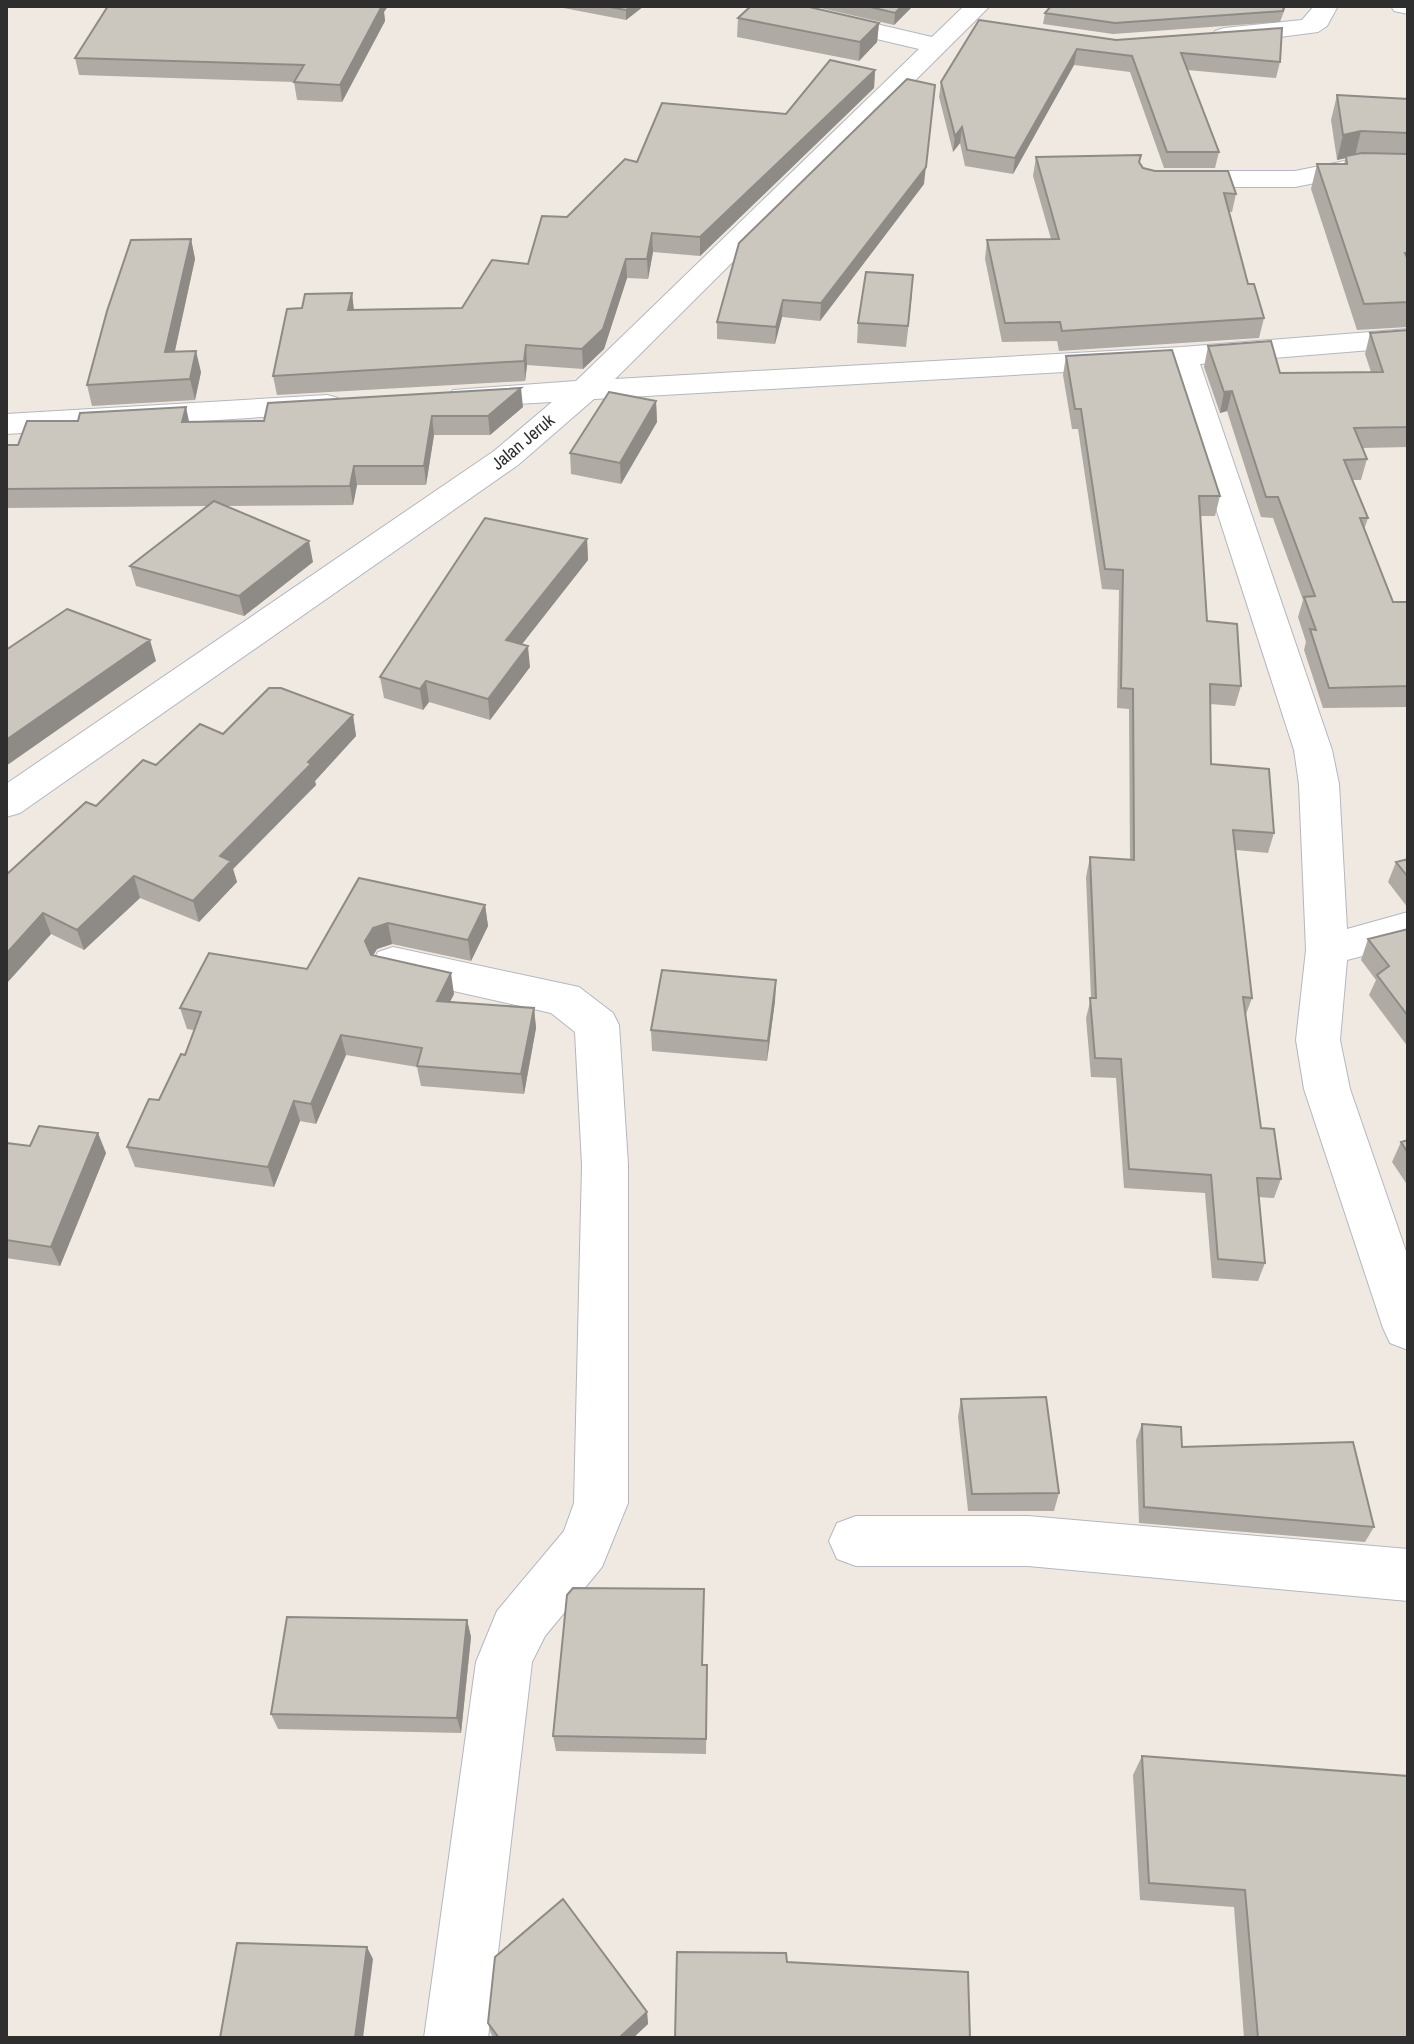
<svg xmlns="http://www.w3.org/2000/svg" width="1414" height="2044" font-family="'Archivo Narrow',sans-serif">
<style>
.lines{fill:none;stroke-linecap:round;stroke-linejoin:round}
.minor-casing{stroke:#b4b7c1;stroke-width:2}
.minor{fill:#fff;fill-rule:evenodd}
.wall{fill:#afaba4}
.shaded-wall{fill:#8e8b86}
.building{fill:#cbc7bf;stroke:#8e8b86;stroke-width:2}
.labels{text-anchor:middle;stroke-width:8;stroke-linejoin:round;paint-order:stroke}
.far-street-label{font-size:18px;fill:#2e2e2e;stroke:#fff}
</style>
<rect width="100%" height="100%" fill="#efe9e1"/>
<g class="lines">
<g class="minor-casing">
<path id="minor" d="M755,6H799L932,37L964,6H990L615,379L1182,347L1408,329V347L1200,364L1332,750L1339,784L1347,929L1408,912V944L1347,960L1340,1040L1350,1089L1408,1257V1350L1390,1343L1383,1328L1304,1089L1296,1040L1306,950L1299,784L1294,750L1170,366L594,399L518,465L20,813L6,817V784L494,451L552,402L464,407L453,404L448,397L453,390L576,381L919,49L758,11Z
M1314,6H1338L1327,26L1318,32L1224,44L1215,41L1211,36L1215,31L1224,28L1302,20Z
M1391,6H1408V14L1394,11Z
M1355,159L1408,160V176L1355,175L1295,187H1172L1162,185L1158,179L1162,173L1172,171H1295Z
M327,395L338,398L343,405L338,412L6,434V414Z
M393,947L579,987L613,1013L619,1025L628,1165V1503L602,1567L545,1636L532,1662L488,2038H424L476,1662L497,1611L564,1531L574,1503L582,1165L575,1032L551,1013L378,974L372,963L378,952Z
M856,1516H1028L1408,1549V1601L1028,1566H856L837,1559L829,1541L837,1523Z"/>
</g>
<use href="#minor" class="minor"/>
</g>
<path class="wall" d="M108,6H388L384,12L385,21L342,102L297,100L294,82L79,75L75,58Z
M553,6H644L626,20Z
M812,6H913L894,25Z
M1286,6L1280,22L1113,34L1043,24L1045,13Z
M738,18L879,23L877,42L859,61L737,37Z
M1116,40L1280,62L1276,78L1187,70L1219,152L1215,168H1164L1130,72L1074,65L1013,174L965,166L960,143L953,152L939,97L941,82Z
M875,70L874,88L700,256L653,252L648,279L627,278L604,349L583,369L527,365L525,381L277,395L273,376L302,308L352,293L354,310L462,308L528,264L567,217L637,162L786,114Z
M1337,95L1408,99V327L1357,330L1311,189L1317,164H1344L1346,158L1337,160L1331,120Z
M1036,157L1140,163L1143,168L1236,194L1232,212H1229L1248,284L1264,318L1259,338L1059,351L1057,341L1002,342L985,259L987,240L1051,239L1033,176Z
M924,184L820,321L782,317L775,344L717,339V322Z
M191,239L195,259L175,351L201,372L195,400L92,406L87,385Z
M912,295L906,347L857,343L858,323Z
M1408,330V447L1363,448L1367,459L1361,480H1352L1368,518L1364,530L1393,602H1408V707L1323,708L1304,650L1306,642L1298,617L1303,600L1273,518L1261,517L1227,411L1220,413L1204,367L1208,346L1280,373L1371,372L1365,354L1370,333Z
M1066,356L1220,496L1215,516H1200L1207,621L1241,686L1235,706L1210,704L1211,764L1274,833L1268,853L1236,850L1252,998L1245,1017L1261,1128L1281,1179L1274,1198L1258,1197L1265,1263L1258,1281L1212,1278L1205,1193L1124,1188L1116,1078L1091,1077L1086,1018L1091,998L1086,877L1090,857L1130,860L1129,709L1117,708L1119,590L1102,589L1078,429H1072L1063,375Z
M656,401L657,422L621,484L571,474L570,453Z
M523,407L490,435H434L426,485H357L353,505L226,506L313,562L244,616L136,586L130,566L207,506L6,508V445H18L189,422L264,421Z
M587,539L588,560L522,644L530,667L490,720L429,702L423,710L384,698L380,677Z
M353,715L356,736L315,781L316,785L233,869L237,882L199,922L140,898L84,950L51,934L6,984V875L96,806L156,765L223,734Z
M1408,859V908L1388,882L1396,862Z
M359,878L485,905L488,926L471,961L392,944L377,949L373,955L454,994L450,1002L534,1008L536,1028L524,1094L421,1086L417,1067L346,1055L316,1124L300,1121L274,1187L135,1167L127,1147L159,1100L185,1055L194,1030L187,1029L180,1008L307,969Z
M1408,929V1047L1369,995L1376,980L1361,960L1368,939Z
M776,980L775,1001L767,1061L652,1051L651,1030Z
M1408,1140V1186L1392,1162L1401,1142Z
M6,1143L106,1153L60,1266L6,1258Z
M961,1399L1059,1493L1054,1511H968L958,1417Z
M1142,1424L1182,1447L1374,1527L1365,1542L1139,1523L1136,1440Z
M467,1620L471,1637L461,1733L278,1729L271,1714Z
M702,1665H707L706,1754L556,1751L553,1736Z
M1142,1756L1408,2038H1244L1234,1907L1140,1900L1133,1775Z
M647,2012L648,2024L633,2038H494L491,2034L488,2023Z"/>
<path class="shaded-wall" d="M377,6H388L384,12L385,21L342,102L340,85Z
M631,6H644L626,20V10Z
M902,6H913L894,25L895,13Z
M879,23L877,42L859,61L860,42Z
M1077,49L1074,65L1013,174L1015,158Z
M875,70L874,88L700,256V237Z
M935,85L924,184L820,321L821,303Z
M962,127L960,143L953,152L955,136Z
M1361,131L1355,156L1337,160L1343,135Z
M652,233L653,252L648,279L647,259Z
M191,239L195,259L170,373L165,352Z
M626,259L627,278L604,349L583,369L582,349Z
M352,293L354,313L348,310Z
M783,300L782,317L775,344L776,327Z
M526,345L527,365L525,381L524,361Z
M196,351L201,372L195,400L190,379Z
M521,388L523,407L490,435L488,416Z
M1232,391L1227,411L1220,413L1224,392Z
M656,401L657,422L621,484L620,463Z
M186,407L190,426L182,422Z
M432,416L434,435L426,485L424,466Z
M354,466L357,485L353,505L350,486Z
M587,539L588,560L508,662L506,640Z
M309,541L313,562L244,616L239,596Z
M150,640L156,661L6,766V740Z
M528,646L530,667L490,720L488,699Z
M426,681L429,702L423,710L420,689Z
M353,715L356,736L315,781L316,785L233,869L237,882L199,922L193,901L220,856Z
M134,876L140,898L84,950L77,930Z
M485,905L488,926L471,961L468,940Z
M43,913L51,934L6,984V954Z
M388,923L392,944L377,949L369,962L365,941L373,928Z
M451,973L454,994L440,1021L437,1001Z
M776,980L775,1001L767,1061L768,1041Z
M534,1008L536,1028L524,1094L521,1074Z
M341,1035L346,1055L316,1124L311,1104Z
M294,1101L300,1121L274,1187L268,1167Z
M98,1133L106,1153L60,1266L51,1247Z
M467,1620L471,1637L461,1733L457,1718Z
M367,1947L373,1959L363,2038H355Z
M647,2012L648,2024L633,2038H619Z"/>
<path class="building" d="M108,6H382L340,85L294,82L304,65L75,58Z
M604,6H631L626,10Z
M751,6H805L879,23L860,42L738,18Z
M866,6H902L895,13Z
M1051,6H1284L1283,11L1115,23L1045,13Z
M979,20L1116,40L1282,28L1280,62L1181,53L1219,152H1167L1132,56L1077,49L1015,158L967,150L962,127L955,136L941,82Z
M830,60L875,70L700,237L652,233L647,259H626L603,329L582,349L526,345L524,361L273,376L287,309L302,308L305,294L352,293L348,310L462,308L492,260L528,264L542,216L567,217L625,159L637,162L662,103L786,114Z
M907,79L935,85L926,167L821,303L783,300L776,327L717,322L739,243Z
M1337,95L1408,99V133L1361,131L1343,135Z
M1362,153L1408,154V253H1405L1408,260V302L1364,304L1317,164H1347L1346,156Z
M1141,155L1139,162L1143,168L1155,171H1228L1236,194L1224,193L1248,284H1254L1264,318L1062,331L1060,322L1005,323L987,240L1059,239L1036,157Z
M191,239L165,352L196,351L190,379L87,385L107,311L131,240Z
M866,272L913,275L908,326L858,323Z
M1408,330V427L1354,428L1367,459L1344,460L1368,518H1360L1393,602H1408V686L1329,688L1310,629L1316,630L1304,597L1315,596L1278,497H1266L1232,391L1224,392L1208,346L1271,341L1280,373L1383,372L1370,333Z
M1172,350L1220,496H1199L1207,621L1237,624L1241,686L1210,684L1211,764L1269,769L1274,833L1233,830L1252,998L1243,997L1261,1128L1274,1129L1281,1179L1257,1178L1265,1263L1218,1259L1211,1175L1129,1169L1121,1059L1095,1058L1090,998H1096L1090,857L1134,860L1133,689L1121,688L1123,570L1105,569L1081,409H1075L1066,356Z
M521,388L488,416H432L424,466H354L350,486L6,489V445H18L27,421H78L80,413L186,407L182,422L264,421L268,403Z
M609,392L656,401L620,463L570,453Z
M214,501L309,541L239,596L130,566Z
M485,518L587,539L506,640L528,646L488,699L426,681L420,689L380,677Z
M67,609L150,640L6,740V650Z
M269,688H281L353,715L308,762L311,764L220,856L231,861L193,901L134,876L77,930L43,913L6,954V875L86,802L96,806L143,760L156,765L200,724L223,734Z
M1408,859V877L1396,862Z
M359,878L485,905L468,940L388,923L373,928L365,941L371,955L451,973L437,1001L534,1008L521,1074L417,1066L422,1048L341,1035L311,1104L294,1101L268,1167L127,1147L149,1099L159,1100L181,1054L185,1055L201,1012L180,1008L209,953L307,969Z
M1408,929V1016L1377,975L1389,966L1368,939Z
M662,970L776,980L768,1041L651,1030Z
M39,1126L98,1133L51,1247L6,1240V1143L30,1146Z
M1408,1140V1153L1401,1142Z
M1046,1397L1059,1493L972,1494L961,1399Z
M1142,1424L1181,1427L1182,1447L1353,1442L1374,1527L1144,1507Z
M573,1588L704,1589L702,1665H707L706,1739L553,1736L567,1595Z
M287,1617L467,1620L457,1718L271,1714Z
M1142,1756L1408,1776V2038H1258L1245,1890L1149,1883Z
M563,1899L647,2012L619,2038H499L488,2023L495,1957Z
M237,1943L367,1947L355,2038H220Z
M677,1952L786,1953L787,1962L968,1972L970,2038H675Z"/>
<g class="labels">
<g class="far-street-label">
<text transform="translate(523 442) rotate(-40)" y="6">Jalan Jeruk</text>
</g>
</g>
<rect width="1414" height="2044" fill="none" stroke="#2e2e2e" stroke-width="16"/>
</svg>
